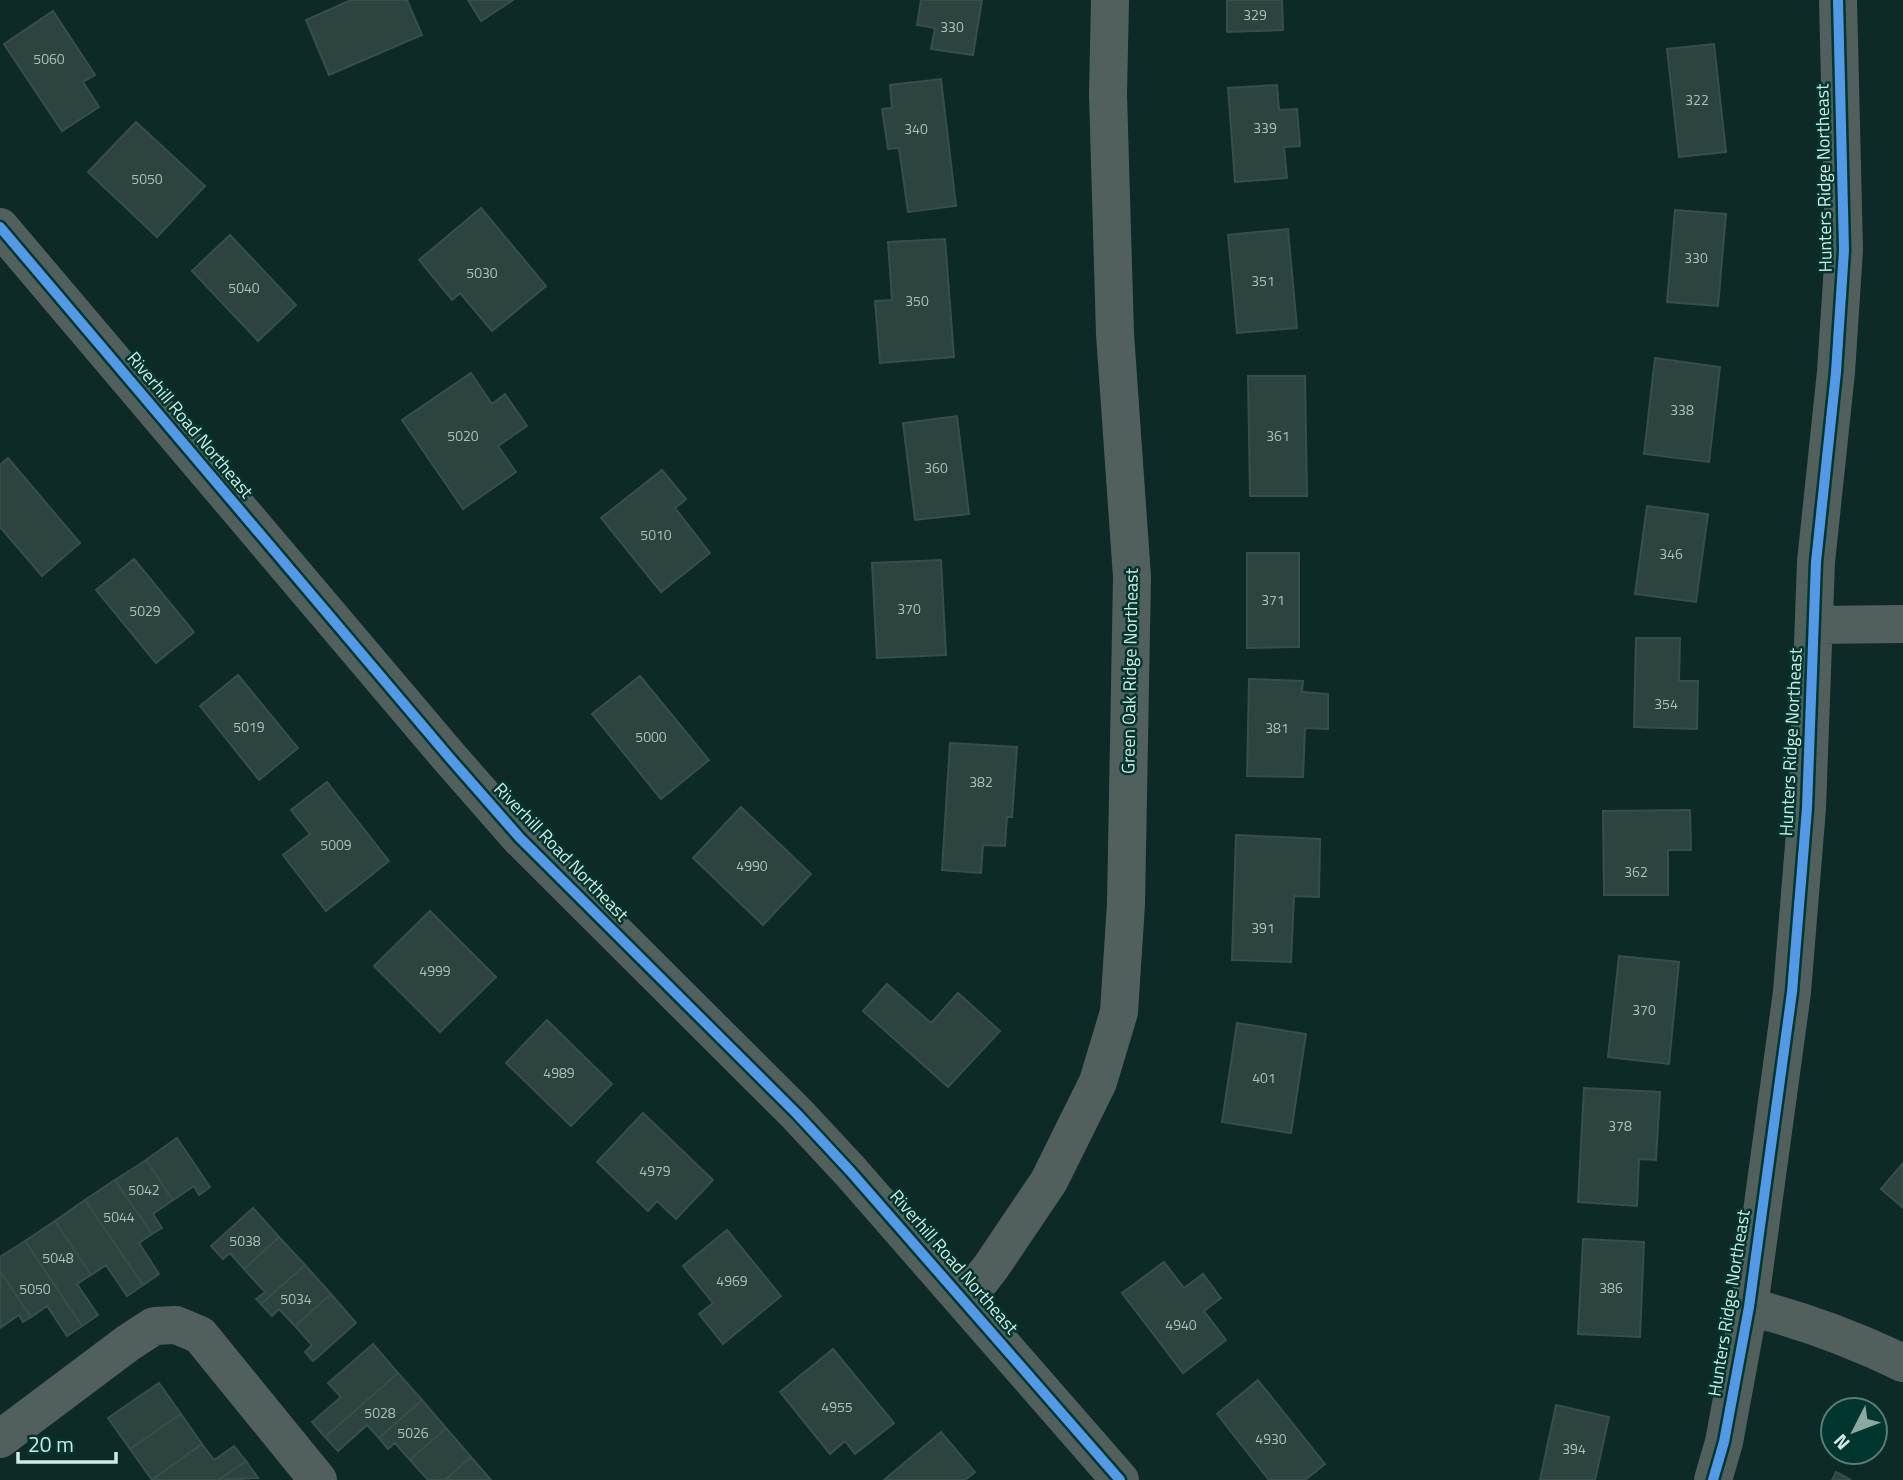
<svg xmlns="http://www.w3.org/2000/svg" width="1903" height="1480" font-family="'Titillium Web',sans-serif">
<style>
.building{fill:#2d433f;stroke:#384e4a;stroke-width:2}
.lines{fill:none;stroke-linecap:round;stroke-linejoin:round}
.minor{stroke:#52605d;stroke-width:38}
.cycleway-casing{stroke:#01362e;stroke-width:15}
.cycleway{stroke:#5399e6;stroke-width:10}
.labels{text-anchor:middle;stroke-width:5;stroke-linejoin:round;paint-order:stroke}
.number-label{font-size:14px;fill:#a9c0bb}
.street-label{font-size:18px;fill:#d2eae4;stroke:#01362e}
</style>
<rect width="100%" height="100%" fill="#0d2a26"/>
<path class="building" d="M351,0H407L422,35L329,75L306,20Z
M468,0H513L481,21Z
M921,0H982L973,55L931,49L935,28L917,25Z
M1227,0H1282L1283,30L1227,32Z
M53,11L95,75L83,82L99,107L62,131L4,44Z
M1714,44L1726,152L1679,157L1667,49Z
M941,79L956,206L908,212L899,148L888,149L882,109L892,108L890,85Z
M1277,85L1279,110L1297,109L1300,146L1284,147L1287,178L1235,182L1228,88Z
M136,122L205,186L157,237L88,172Z
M481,208L546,286L492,331L460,293L452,300L419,260Z
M1675,210L1726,214L1718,306L1667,302Z
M1288,229L1297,328L1237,333L1228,235Z
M230,235L296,305L258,341L192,271Z
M945,239L954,357L880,363L875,301L892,300L888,242Z
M1655,358L1720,367L1709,462L1644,454Z
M471,373L492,404L505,394L527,426L498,446L516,472L463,509L402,420Z
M1248,376H1305L1307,496H1250Z
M957,416L969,514L915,520L903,423Z
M8,458L80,543L42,576L0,527V465Z
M662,470L686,499L675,508L710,553L661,592L601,518Z
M1647,506L1708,514L1696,602L1635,594Z
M1247,553H1299V647L1247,648Z
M134,559L194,632L156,663L96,590Z
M941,560L946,655L877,658L872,563Z
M1636,638H1680L1679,681H1698L1697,729L1634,727Z
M238,675L298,748L259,780L200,706Z
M640,676L709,760L661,799L592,714Z
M1249,679L1303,681L1302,692L1328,694V729L1305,728L1303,777L1247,776Z
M950,743L1017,747L1012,817H1007L1005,846L983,845L981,873L942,870Z
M327,782L389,861L326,911L283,855L310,834L291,810Z
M741,807L811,874L763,925L693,858Z
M1690,810L1691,850H1668V895H1604L1603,811Z
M1236,835L1320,839L1319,897L1294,896L1291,962L1232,960Z
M430,911L496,977L440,1032L374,966Z
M1619,956L1679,962L1669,1064L1608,1057Z
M887,984L931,1023L958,993L1000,1031L948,1087L863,1011Z
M547,1020L612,1084L571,1126L506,1063Z
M1237,1023L1306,1034L1291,1133L1222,1122Z
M1584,1088L1660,1092L1656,1160L1639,1159L1637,1206L1578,1202Z
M643,1113L713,1180L676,1219L657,1201L648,1211L597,1162Z
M177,1138L210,1187L199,1195L194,1186L173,1200L146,1160Z
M146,1160L173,1200L153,1214L162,1228L152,1234L115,1180Z
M1903,1163V1208L1881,1189Z
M115,1180L152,1234L139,1243L159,1274L143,1285L85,1200Z
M85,1200L143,1285L127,1296L106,1265L91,1275L55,1221Z
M253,1208L279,1237L244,1269L230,1253L223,1259L211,1246Z
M55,1221L91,1275L77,1284L98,1315L82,1326L25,1241Z
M727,1230L781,1296L723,1344L699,1314L713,1303L683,1266Z
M279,1237L305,1265L261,1304L256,1299L265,1292L244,1269Z
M1583,1239L1644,1242L1640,1337L1578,1334Z
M25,1241L82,1326L67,1336L47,1306L31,1317L0,1271V1257Z
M1164,1262L1184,1288L1203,1274L1221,1298L1204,1311L1226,1340L1183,1373L1122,1293Z
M305,1265L331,1294L295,1326L279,1309L272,1316L261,1304Z
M0,1271L31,1317L23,1322L19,1315L0,1328Z
M331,1294L356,1323L313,1361L305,1352L312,1345L295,1326Z
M373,1344L398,1373L325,1437L312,1422L341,1397L328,1383Z
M833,1349L894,1423L855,1454L845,1441L830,1454L780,1392Z
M398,1373L422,1400L379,1438L367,1425L338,1451L325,1437Z
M1258,1380L1325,1464L1305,1480H1269L1217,1414Z
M159,1383L181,1414L130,1449L108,1418Z
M422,1400L446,1428L410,1460L395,1443L388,1449L379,1438Z
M1556,1405L1609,1417L1595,1480H1540Z
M181,1414L202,1444L152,1480L130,1449Z
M446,1428L471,1457L445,1480H428L410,1460Z
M941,1432L975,1472L965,1480H884Z
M202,1444L214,1460L234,1446L246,1461L218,1480H152Z
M471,1457L491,1480H445Z
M246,1461L258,1478L218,1480Z
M1836,1472L1851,1480H1832Z"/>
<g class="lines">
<path class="minor" d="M0,227L449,757L520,838L797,1114L851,1172L1120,1480
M1814,625L1903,624
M965,1300L991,1267L1049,1181L1098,1082L1119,1012L1126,904L1132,577L1115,334L1108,94L1110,0
M1749,1307C1803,1320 1853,1339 1903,1363
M0,1439L128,1343L154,1326L176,1325L200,1335L318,1480
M1713,1480L1724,1442L1749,1307L1792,992L1807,808L1816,562L1836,372L1844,250L1838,0"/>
<g class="cycleway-casing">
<path id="cycleway" d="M0,227L449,757L520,838L797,1114L851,1172L1120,1480
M1713,1480L1724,1442L1749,1307L1792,992L1807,808L1816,562L1836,372L1844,250L1838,0"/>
</g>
<use href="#cycleway" class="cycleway"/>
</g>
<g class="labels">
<g class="number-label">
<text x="1255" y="20">329</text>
<text x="952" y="32">330</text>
<text x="49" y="64">5060</text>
<text x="1697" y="105">322</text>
<text x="1265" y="133">339</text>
<text x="916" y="134">340</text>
<text x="147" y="184">5050</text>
<text x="1696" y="263">330</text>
<text x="482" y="278">5030</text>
<text x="1263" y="286">351</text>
<text x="244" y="293">5040</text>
<text x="917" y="306">350</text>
<text x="1682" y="415">338</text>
<text x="463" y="441">5020</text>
<text x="1278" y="441">361</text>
<text x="936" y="473">360</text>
<text x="656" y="540">5010</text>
<text x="1671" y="559">346</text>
<text x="1273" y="605">371</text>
<text x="909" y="614">370</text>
<text x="145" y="616">5029</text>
<text x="1666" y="709">354</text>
<text x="249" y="732">5019</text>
<text x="1277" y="733">381</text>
<text x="651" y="742">5000</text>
<text x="981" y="787">382</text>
<text x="336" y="850">5009</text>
<text x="752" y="871">4990</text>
<text x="1636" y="877">362</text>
<text x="1263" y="933">391</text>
<text x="435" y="976">4999</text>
<text x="1644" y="1015">370</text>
<text x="559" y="1078">4989</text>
<text x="1264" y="1083">401</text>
<text x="1620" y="1131">378</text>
<text x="655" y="1176">4979</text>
<text x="144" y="1195">5042</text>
<text x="119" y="1222">5044</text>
<text x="245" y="1246">5038</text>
<text x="58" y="1263">5048</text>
<text x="732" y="1286">4969</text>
<text x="1611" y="1293">386</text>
<text x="35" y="1294">5050</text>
<text x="296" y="1304">5034</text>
<text x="1181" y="1330">4940</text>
<text x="837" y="1412">4955</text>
<text x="380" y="1418">5028</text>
<text x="413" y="1438">5026</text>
<text x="1271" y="1444">4930</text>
<text x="1574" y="1454">394</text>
</g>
<g class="street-label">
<text transform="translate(1824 178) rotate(-91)" y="6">Hunters Ridge Northeast</text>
<text transform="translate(190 425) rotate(50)" y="6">Riverhill Road Northeast</text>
<text transform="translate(1130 671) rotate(-89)" y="6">Green Oak Ridge Northeast</text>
<text transform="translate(1791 742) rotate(-87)" y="6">Hunters Ridge Northeast</text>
<text transform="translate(561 852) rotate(46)" y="6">Riverhill Road Northeast</text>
<text transform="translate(954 1262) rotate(49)" y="6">Riverhill Road Northeast</text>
<text transform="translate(1729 1303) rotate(-81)" y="6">Hunters Ridge Northeast</text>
</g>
</g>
<g transform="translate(1854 1431) rotate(228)"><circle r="33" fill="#01362e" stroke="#557e77" stroke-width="2"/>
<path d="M0-5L12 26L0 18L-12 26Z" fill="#8da7a2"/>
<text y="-10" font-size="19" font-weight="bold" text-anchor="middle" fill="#d2eae4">N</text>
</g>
<path d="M18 1452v10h98v-10" fill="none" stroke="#d2eae4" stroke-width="3.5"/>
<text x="28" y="1452" font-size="21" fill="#d2eae4" stroke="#01362e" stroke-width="5" paint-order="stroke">20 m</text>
</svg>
